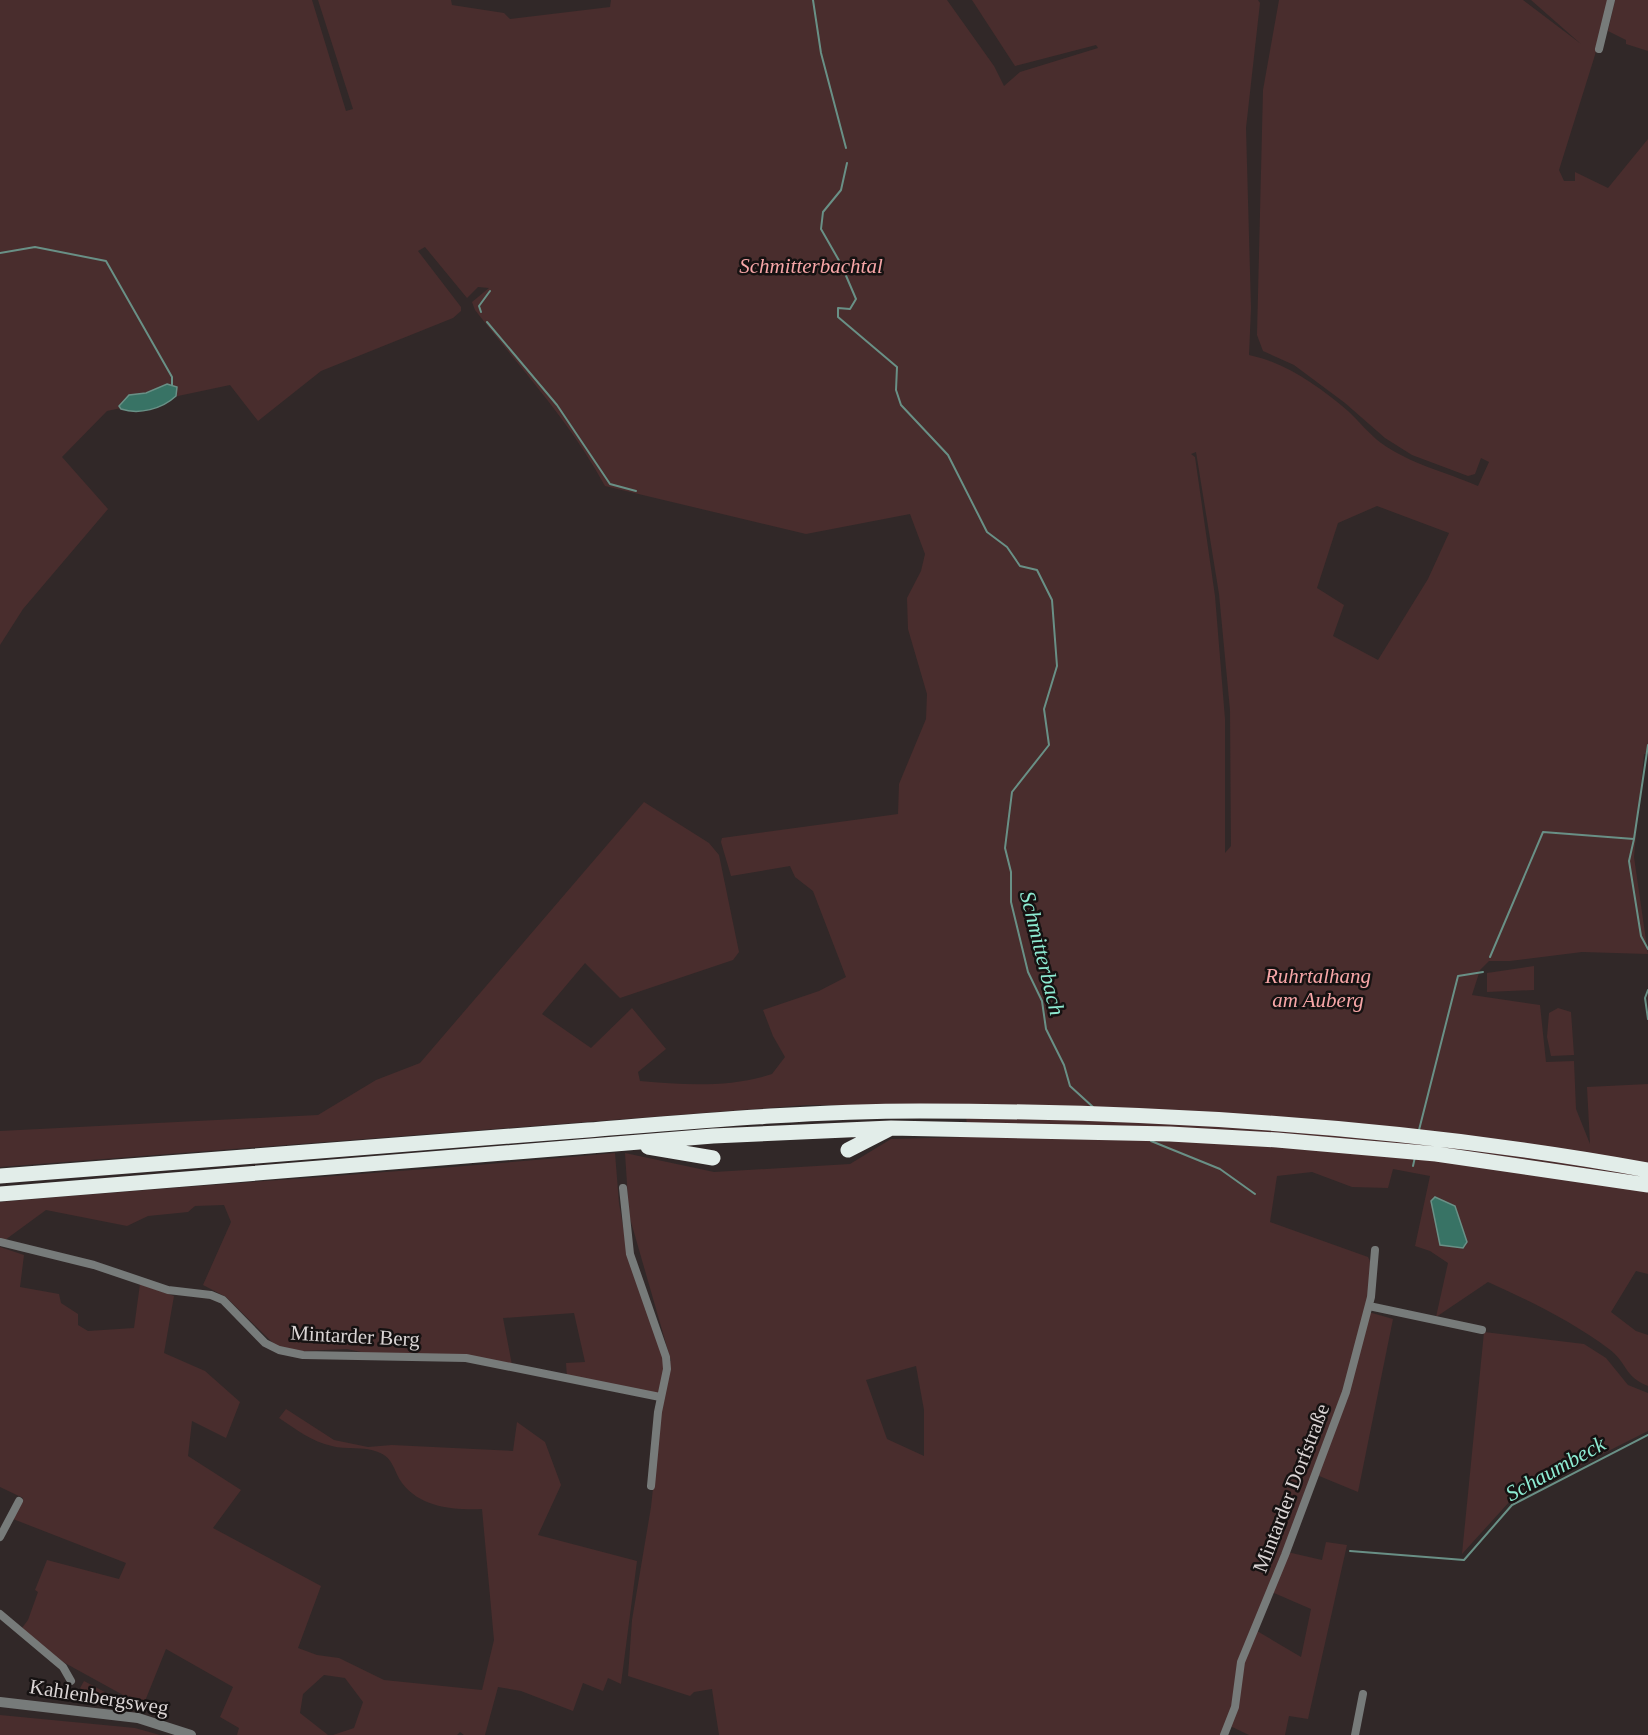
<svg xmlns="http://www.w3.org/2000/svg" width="1648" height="1735" font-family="Georgia,serif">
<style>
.green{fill:#492d2d;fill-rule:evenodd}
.water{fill:#387365;stroke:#699086;stroke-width:1.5}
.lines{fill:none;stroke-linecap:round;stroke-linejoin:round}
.stream{stroke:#699086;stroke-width:2}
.minor{stroke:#777b7a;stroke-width:8}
.tertiary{stroke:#777b7a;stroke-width:10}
.motorway{stroke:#e2ede9;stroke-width:15}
.labels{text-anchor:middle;stroke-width:5;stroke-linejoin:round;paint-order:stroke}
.park-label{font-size:21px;font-style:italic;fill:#f7a6a7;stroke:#161212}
.street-label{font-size:21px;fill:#dad4d4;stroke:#161212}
.water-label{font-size:22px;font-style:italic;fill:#8debd2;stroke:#161212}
</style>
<rect width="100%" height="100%" fill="#312828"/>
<path class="green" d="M0,0H312L346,111L353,109L318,0H451L452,5L504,13L510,19L610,7L611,0H947L994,66L1004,86L1020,72L1098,48L1096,45L1015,66L972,0H1258L1260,3L1246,128L1251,308L1249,355C1287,363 1318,386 1348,411C1359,421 1369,434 1381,443C1410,464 1446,472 1478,486L1489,462L1481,458L1475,474L1468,476L1412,455L1385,438L1345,403L1294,365L1263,351L1257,335L1263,90L1279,0H1523L1581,44L1531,0H1608L1595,55L1559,170L1564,181H1575V172L1608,188L1648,139V754H1644L1634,857L1648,954L1582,952L1510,961H1489L1480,970L1472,995L1540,1005L1546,1062L1574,1061L1576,1109L1590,1144L1587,1087L1648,1084V1274L1636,1271L1611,1312L1636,1331L1648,1335V1386C1624,1377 1627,1362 1609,1349C1573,1322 1530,1301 1488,1282L1436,1317L1448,1263L1430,1251L1415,1246L1430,1176L1393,1169L1388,1188L1352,1187L1312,1172L1277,1176L1270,1222L1368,1257C1377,1272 1368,1295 1365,1311L1393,1319L1358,1492L1312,1473L1283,1551L1322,1560L1326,1542L1347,1545L1308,1719L1289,1716L1285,1735H1249L1230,1726L1221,1735H719L712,1689L694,1692L690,1696L628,1676L632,1620L651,1507L663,1395L567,1378L566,1363L585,1362L574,1313L503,1318L512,1365L375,1355L347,1349L302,1351L285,1349L274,1344L226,1297L203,1285L231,1222L224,1205L195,1206L188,1212L148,1216L127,1226L46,1210L5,1240L0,1239V1202C205,1184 410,1172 615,1153L619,1203L628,1255L664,1361H671L629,1215L625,1153L714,1172L850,1164L891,1139L968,1137L965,1105H807L0,1167V1131L318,1115L376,1080L420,1063L644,802L709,843L719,855L739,952L733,960L620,998L585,963L542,1014L591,1048L632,1008L666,1049L638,1072L640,1081C684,1085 729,1088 772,1074L785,1057L773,1036L763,1010L819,991L846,977L813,891L795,877L790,866L731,876L721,842L722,838L898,814L899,784L926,719L927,694L908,629L907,598L921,571L925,554L910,514L806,534L605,486C570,421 520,368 475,310L472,302L489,288L478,287L467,298L425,247L418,251L461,307V311L453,318L321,371L258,421L230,385L107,411L62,457L108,509L23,609L0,645ZM1196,452L1219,594L1230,710L1231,846L1225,853V719L1215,596L1195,457L1191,454ZM1377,506L1449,533L1428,579L1378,660L1333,636L1344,605L1317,588L1338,523ZM916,1366L924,1410V1456L887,1439L866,1380ZM1267,1590L1311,1609L1301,1657L1252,1628Z
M1615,0H1648V51L1626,44V40L1608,31Z
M1534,966V990L1487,992V973Z
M1558,1008L1571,1012L1574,1055L1551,1056L1547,1037L1549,1013Z
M0,1247L24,1255L20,1287L59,1294L61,1303L78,1314V1325L88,1331L134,1328L140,1284L174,1296L164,1353L205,1371L240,1402L226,1438L192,1421L188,1456L241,1490L213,1528L321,1586L298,1648L317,1655L339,1658L384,1680L482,1690L494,1640L482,1509C454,1510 421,1508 402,1483C393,1470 394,1458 378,1452C364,1446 346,1450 332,1446C312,1442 296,1429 279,1418L286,1409L334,1440L368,1447L392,1445L513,1451L517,1422L545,1442L561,1485L538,1535L637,1561L621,1684L608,1678L603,1691L583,1683L573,1711L521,1691L498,1687L485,1735H464L460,1732L457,1735H333L354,1728L363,1702L345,1678L324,1675L303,1694L300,1713L328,1735H237L239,1728L220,1717L233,1687L166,1649L143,1706L54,1657L22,1628L28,1620L38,1592L35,1590L47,1560L119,1579L126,1563L13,1519L23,1498L0,1487Z
M1484,1332L1584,1344L1606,1358L1628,1385L1648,1393V1431L1511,1500L1462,1554Z
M84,1681L131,1706L135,1710L74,1699Z
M0,1715L135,1728L160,1735H0Z"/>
<path class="water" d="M167,384L177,387L176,396C162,409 139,415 121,409L119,406L129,395L146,393Z
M1435,1197L1455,1206L1467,1242L1463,1248L1440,1245L1431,1201Z"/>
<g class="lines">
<path class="stream" d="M813,0L821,53L846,148
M847,163L841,190L823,212L821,229L841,264L856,299L850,309L838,308V317L897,367L896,390L901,405L948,455L987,532L1007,547L1020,566L1037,570L1052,600L1057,666L1044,709L1049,745L1012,792L1005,848L1011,872V902L1028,972L1042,1001L1046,1029L1064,1065L1070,1086L1093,1107
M0,253L35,247L106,261L172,377V385
M481,312L479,306L490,291
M487,322L557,405L610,484L636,491
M1634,839L1629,861L1641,936L1648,949
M1490,957L1543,832L1634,839L1648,745
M1648,990L1645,998L1648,1019
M1419,1130L1458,976L1483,972
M1151,1141L1220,1169L1255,1194
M1413,1166L1415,1157
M1350,1551L1464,1560L1512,1505L1648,1435"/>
<path class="minor" d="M1599,49L1611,0
M623,1188L630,1254L666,1357L667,1369L658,1412L651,1486
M0,1242L94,1265L168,1290L211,1295L223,1300L265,1343L279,1350L303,1355L466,1358L660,1397
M1369,1306L1482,1330
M0,1537L19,1501
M0,1614L63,1667L71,1681
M1224,1735L1235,1707L1241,1662L1285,1555L1346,1392L1371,1297L1375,1250
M1355,1735L1363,1694"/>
<path class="tertiary" d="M0,1702L138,1718L191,1735"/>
<path class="motorway" d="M648,1147L713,1158
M848,1150L889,1129
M0,1176C196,1161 392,1146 588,1130C699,1121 809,1111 920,1111C1164,1111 1407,1126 1648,1170
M0,1194L713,1136L891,1128L1170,1134L1277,1140L1436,1154L1648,1185"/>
</g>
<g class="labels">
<g class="park-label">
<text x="811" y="273">Schmitterbachtal</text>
<text x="1318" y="983">Ruhrtalhang<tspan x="1318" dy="24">am Auberg</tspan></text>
</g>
<g class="street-label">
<text transform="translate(355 1336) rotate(3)" y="7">Mintarder Berg</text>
<text transform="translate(1291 1488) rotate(-69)" y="7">Mintarder Dorfstraße</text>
<text transform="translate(99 1697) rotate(9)" y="7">Kahlenbergsweg</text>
</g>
<g class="water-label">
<text transform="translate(1043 953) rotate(76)" y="8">Schmitterbach</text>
<text transform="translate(1555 1468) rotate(-29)" y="8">Schaumbeck</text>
</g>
</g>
</svg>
